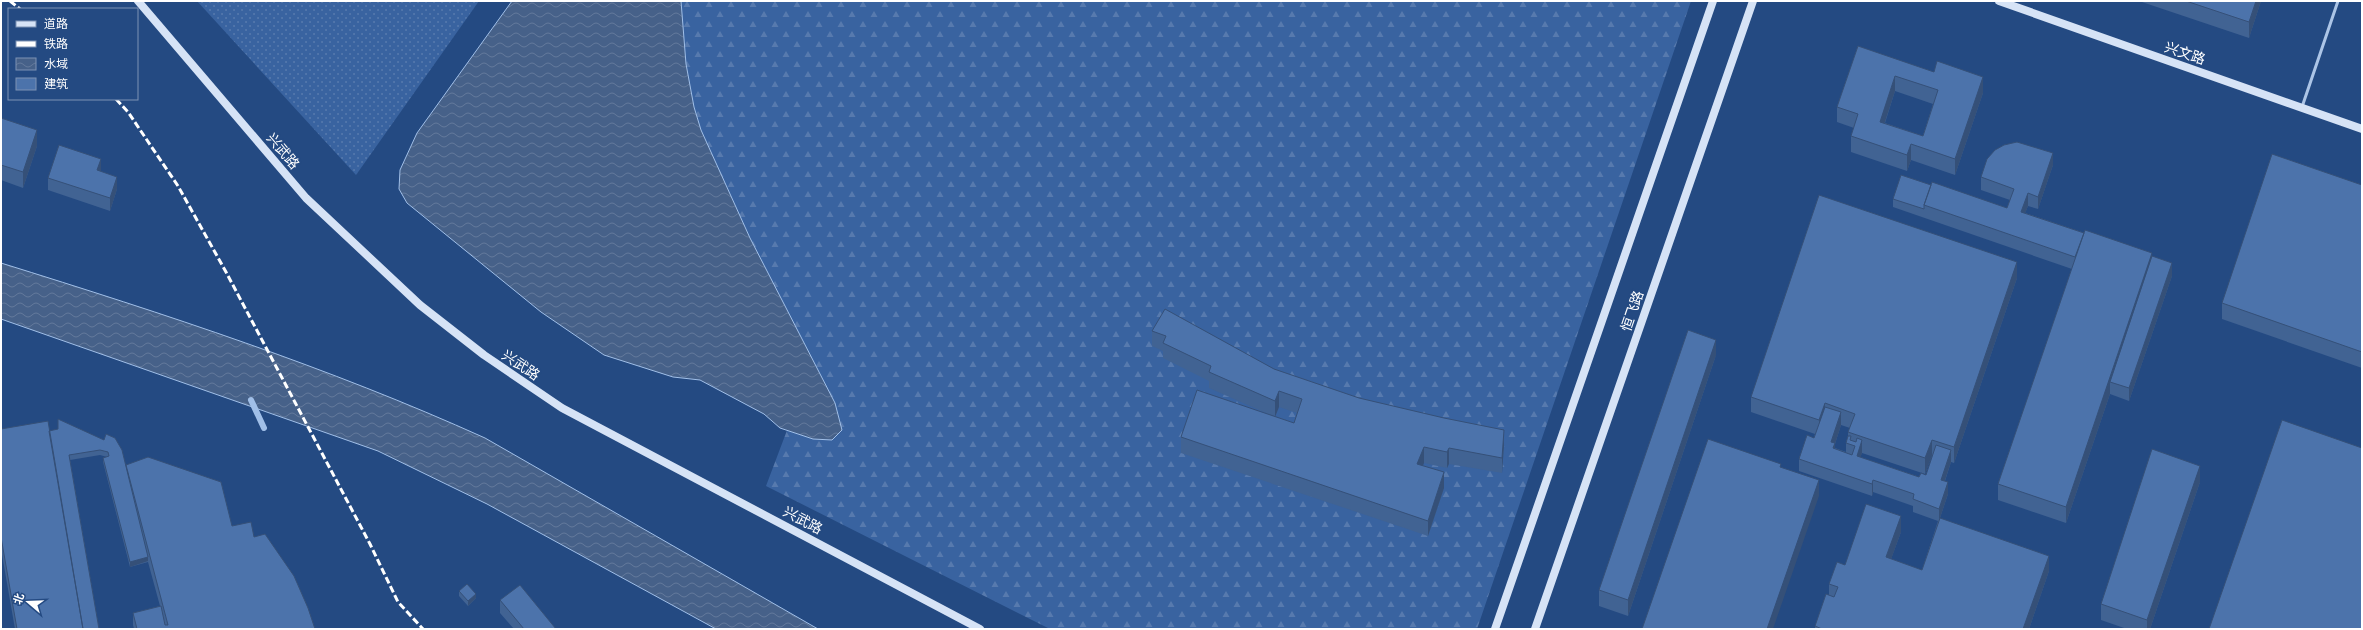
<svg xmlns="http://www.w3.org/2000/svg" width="2363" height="630" font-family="'Roboto Condensed','Noto Sans SC',sans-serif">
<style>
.grass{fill:url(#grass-dots)}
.forest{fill:url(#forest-firs)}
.water{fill:url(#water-waves);stroke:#a0bfe8}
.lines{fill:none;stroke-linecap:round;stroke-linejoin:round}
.stream{stroke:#a0bfe8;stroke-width:6}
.lane{stroke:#acc5e7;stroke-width:3}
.secondary{stroke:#d6e3f6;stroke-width:8}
.rail{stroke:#fff;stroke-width:3;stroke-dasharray:7 3;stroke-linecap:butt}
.wall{fill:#416393;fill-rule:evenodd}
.shaded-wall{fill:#355078}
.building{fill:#4c73ab;stroke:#355078;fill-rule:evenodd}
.labels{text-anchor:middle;stroke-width:4;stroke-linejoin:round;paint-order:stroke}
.street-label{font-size:14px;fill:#fff;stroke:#244a82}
</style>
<defs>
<pattern id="grass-dots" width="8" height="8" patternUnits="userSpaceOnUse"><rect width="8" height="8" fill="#3963a0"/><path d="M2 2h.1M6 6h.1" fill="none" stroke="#577aae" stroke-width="1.8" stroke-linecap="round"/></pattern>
<pattern id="forest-firs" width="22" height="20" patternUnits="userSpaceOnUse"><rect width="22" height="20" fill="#3963a0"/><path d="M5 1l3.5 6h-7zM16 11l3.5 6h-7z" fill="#577aae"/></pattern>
<pattern id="water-waves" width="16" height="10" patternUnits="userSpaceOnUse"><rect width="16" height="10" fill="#466189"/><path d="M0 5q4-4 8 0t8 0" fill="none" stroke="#62799b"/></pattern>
</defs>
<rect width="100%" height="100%" fill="#244a82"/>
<path class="grass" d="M197,1H479L356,175Z"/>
<path class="forest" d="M660,1H1691L1477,629H1050L766,486L803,388L698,187Z"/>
<path class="water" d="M512,1H681L686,64L694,107L701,130L750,238L835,403L842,430L832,440L813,439L780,428L764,414L700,380L673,377L604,355L541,312L407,203L399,189L400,170L417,133Z
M1,263C165,314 328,367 485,438L818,629H716L487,504L378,451L1,319Z"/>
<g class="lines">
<path class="stream" d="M251,400L264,428"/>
<path class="lane" d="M2302,107L2338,1"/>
<path class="secondary" d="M138,1L306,198L420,305L484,355L562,408L980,629
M1999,1L2362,129
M1495,629L1713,1
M1535,629L1753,1"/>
<path class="rail" d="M10,1L20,9
M116,99L128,112L178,186L226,272L370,544L398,602L423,629"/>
</g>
<path class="wall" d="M2139,1H2261L2249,38Z
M1858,46L1983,93L1955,175L1911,160L1907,171L1851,152V136L1854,128L1837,122V107ZM1895,91L1933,104L1923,136L1885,123Z
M1,118L37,146L23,188L1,180Z
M2053,165L2038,209L2028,206L2025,213L2152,256L2172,276L2129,401L2110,394L2066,523L1998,500V484L2072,269L1893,207V199L1931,185L2007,208L2010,200L1981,190V177Z
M101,172L117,189L110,211L48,190V178Z
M2362,185V368L2222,319V303Z
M2017,278L1954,463L1951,462L1945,481L1948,494L1940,518L2049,571L2029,629H1815V626L1829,595V584L1845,565L1901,532L1891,559L1922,570L1938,521L1913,512V506L1873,492L1872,496L1799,471V459L1814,438L1815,434L1751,412V397ZM1841,425L1850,428L1848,432V436L1846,443V452L1835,448V444ZM1862,453L1925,474L1932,455V456L1926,475L1919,477L1860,457Z
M1152,331L1274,369L1359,398L1504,445L1502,473L1449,464L1447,468L1424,463L1423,465L1444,488L1428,536L1181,453V437L1294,423L1297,413L1279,407L1275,417L1209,388V381L1163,358V351L1152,346Z
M1716,355L1628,616L1599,606V590Z
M1,429L49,431L104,440L126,469V465L232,526L254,537L315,629H134L133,625V613L160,606L148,562L130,567L103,462V458L107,457L100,455L70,460L99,629H15L1,549Z
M2200,482L2150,629H2127L2101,620V604Z
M459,591L476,598L468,606L459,596Z
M500,600L556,629H514L500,613Z"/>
<path class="shaded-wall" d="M2256,1H2261L2249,38V22Z
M1895,76V91L1880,137V122Z
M1983,77V93L1955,175V159Z
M37,130V146L23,188V172Z
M1911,144V160L1907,171V155Z
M2053,153V165L2038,209V197Z
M101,159V171L97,183V170Z
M117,177V189L110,211V198Z
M2028,193V206L2021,224V212Z
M2152,253V269L2110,382V394L2066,523V507Z
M2017,262V278L1954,463V447Z
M2172,263V276L2129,401V388Z
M1716,340V355L1628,616V600Z
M1279,391V407L1275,417V401Z
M1825,403V419L1819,436V420Z
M1841,412V425L1835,444V455L1831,442Z
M1504,430V445L1502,473V458Z
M1862,440V453L1857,468V456Z
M1932,440V455L1925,474V458Z
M1424,447V463L1417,480V464Z
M1449,448V464L1447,468V452Z
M1951,450V462L1941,492V480Z
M2200,466V482L2150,629H2147V620Z
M1444,472V488L1428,536V521Z
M1819,480V496L1773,629H1767Z
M1873,480V492L1872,496V484Z
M1948,482V494L1939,521V509Z
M1901,516V532L1886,573V557Z
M2049,556V571L2029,629H2023Z
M148,557V561L130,567V562Z
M476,594V598L468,606V601Z"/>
<path class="building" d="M2186,1H2256L2249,22Z
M1858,46L1934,72L1937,61L1983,77L1955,159L1911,144L1907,155L1851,136L1858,114L1837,107ZM1895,76L1938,90L1923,136L1880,122Z
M1,118L37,130L23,172L1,165Z
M2017,142L2053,153L2038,197L2028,193L2021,212L2084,233L2075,257L1924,205L1932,182L2007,208L2014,189L1981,177L1987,159L1995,150L2004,145Z
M59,145L101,159L97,170L117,177L110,198L48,178Z
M2272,154L2362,185V352L2222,303Z
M1901,175L1931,185L1924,205V209L1893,199Z
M1819,195L2017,262L1954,447L1932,440L1925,458L1848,432L1855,414L1825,403L1819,420L1751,397Z
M2085,230L2152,253L2066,507L1998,484Z
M2152,256L2172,263L2129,388L2110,382Z
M1165,309L1274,369L1359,398L1444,418L1504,430L1502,458L1449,448L1447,452L1424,447L1417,464L1444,472L1428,521L1181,437L1197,390L1294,423L1302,399L1279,391L1275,401L1209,372L1211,366L1163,343L1166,336L1152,331Z
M1688,330L1716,340L1628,600L1599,590Z
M1825,407L1841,412L1831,442L1835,443L1833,448L1852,455L1855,446L1846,443L1848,436H1851L1850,440L1856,442L1857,438L1862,440L1857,456L1919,477L1921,473L1926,475L1936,445L1951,450L1941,480L1948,482L1939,509L1913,499L1914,494L1873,480L1872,484L1799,459L1807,435L1814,438Z
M58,419L104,440L106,434L115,438L122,450L148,557L130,562L103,458L109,456L108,452L100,450L69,455L99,629H83L49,431L58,429Z
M2282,420L2362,448V629H2209Z
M48,421L83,629H17L1,537V429Z
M1708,439L1781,464L1780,467L1819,480L1767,629H1642Z
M2152,449L2200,466L2147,620L2101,604Z
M148,457L221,482L232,526L251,522L254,537L265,534L294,576L308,608L315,629H137L133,613L161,606L165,625H168L126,465Z
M1866,504L1901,516L1886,557L1922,570L1940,518L2049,556L2023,629H1822L1815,626L1826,594L1834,597L1838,587L1829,584L1837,562L1845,565Z
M467,584L476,594L468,601L459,591Z
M520,585L556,629H524L500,600Z"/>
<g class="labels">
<g class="street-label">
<text transform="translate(2185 53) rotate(19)" y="5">兴文路</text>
<text transform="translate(283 151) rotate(50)" y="5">兴武路</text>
<text transform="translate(1632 311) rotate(-71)" y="5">恒飞路</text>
<text transform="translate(521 365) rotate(34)" y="5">兴武路</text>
<text transform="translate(803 520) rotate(28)" y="5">兴武路</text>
</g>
</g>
<rect width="2363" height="630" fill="none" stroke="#ffffff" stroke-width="4"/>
<rect x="8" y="8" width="130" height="92" fill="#244a82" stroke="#7c92b4"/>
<rect x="16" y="21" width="20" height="6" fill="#d6e3f6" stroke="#7c92b4"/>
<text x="44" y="28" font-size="12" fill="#ffffff">道路</text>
<rect x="16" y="41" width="20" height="6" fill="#ffffff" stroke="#7c92b4"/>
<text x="44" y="48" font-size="12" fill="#ffffff">铁路</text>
<rect x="16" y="58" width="20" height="12" fill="url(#water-waves)" stroke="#7c92b4"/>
<text x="44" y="68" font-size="12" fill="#ffffff">水域</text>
<rect x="16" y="78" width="20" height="12" fill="#4c73ab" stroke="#7c92b4"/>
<text x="44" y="88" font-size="12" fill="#ffffff">建筑</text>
<g transform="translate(28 602) rotate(289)" stroke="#244a82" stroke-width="3" paint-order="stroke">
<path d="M0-3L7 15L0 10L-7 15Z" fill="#ffffff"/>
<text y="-6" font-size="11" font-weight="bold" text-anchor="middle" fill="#ffffff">北</text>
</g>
</svg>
